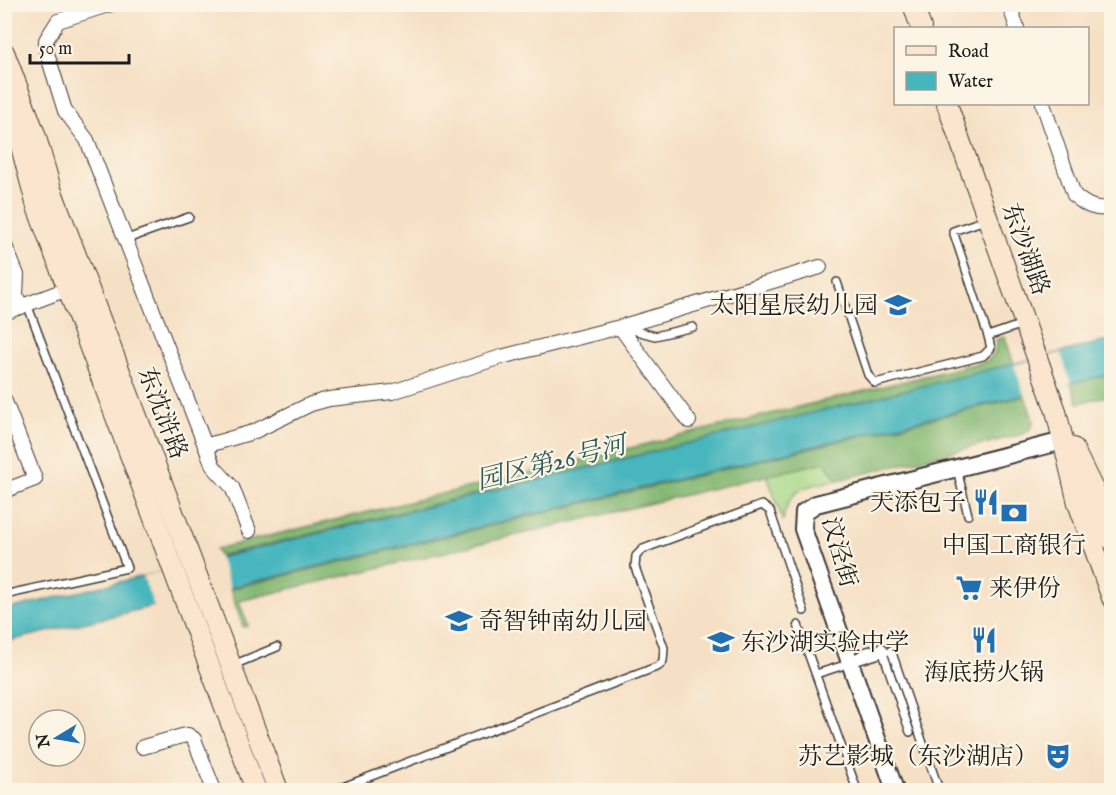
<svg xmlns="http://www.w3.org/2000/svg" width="1116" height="795" font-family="'IM FELL English','Noto Serif SC',serif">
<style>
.green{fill:#a5d786;stroke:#607a51;stroke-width:1.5}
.forest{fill:#84b873;stroke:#506a48;stroke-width:1.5}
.water{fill:#46b6bd;stroke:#31696c;stroke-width:1.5}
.pier{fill:#f6e0c5}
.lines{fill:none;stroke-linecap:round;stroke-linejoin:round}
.service-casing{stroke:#3d3935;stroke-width:10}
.minor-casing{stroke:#3d3935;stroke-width:16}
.tertiary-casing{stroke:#3d3935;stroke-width:20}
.secondary-casing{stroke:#3d3935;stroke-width:22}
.service{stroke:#fff;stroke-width:7}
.minor{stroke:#fff;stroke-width:14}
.tertiary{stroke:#fff;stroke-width:16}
.secondary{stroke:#fbe5cf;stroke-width:20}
.labels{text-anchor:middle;stroke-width:4.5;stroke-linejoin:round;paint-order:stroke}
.street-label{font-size:24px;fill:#1c1c1c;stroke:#fcf5e5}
.poi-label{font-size:24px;fill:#1c1c1c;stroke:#fcf5e5;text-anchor:end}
.water-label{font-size:26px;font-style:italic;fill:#2d5a5c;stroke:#fcf5e5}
</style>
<rect width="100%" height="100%" fill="#fcf5e5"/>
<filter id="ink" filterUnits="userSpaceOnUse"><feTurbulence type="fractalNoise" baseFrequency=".0167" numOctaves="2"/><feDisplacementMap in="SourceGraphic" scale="12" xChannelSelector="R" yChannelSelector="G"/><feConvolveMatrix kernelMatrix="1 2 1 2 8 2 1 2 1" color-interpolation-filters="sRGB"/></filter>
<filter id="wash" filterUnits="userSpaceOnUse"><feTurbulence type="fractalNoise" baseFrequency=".008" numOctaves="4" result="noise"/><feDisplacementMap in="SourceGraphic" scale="24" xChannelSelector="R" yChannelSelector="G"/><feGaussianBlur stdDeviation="1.35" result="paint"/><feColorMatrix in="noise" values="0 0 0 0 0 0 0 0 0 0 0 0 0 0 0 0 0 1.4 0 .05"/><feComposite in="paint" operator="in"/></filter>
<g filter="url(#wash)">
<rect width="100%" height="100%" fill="#f6e0c5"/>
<path class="green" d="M824,462L838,480C808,486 788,486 783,521L767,475Z"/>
<path class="forest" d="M1005,337L1014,365L219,556L216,549L987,361L995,352L996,340Z
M1111,374V395L1078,403L1071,384Z
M1025,396L1033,420L1032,427L1024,434L838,480L824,462L239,601L248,626L243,627L230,589Z"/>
<path class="water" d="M1111,340V374L5,642L4,610Z"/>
<path class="pier" d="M1061,353L1071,384L1025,396L1014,365Z
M219,556L230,589L154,607L143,576Z"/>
</g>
<g filter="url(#ink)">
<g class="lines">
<g class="service-casing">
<path id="service" d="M988,219L953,231L988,336
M124,240L189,217
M837,282L868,375L875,383L983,356L991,348L988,336L1023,324
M625,328L655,336L693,327
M957,469L968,515
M4,595L127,568L27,304
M798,625L857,790
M881,647L910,732
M891,650L939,790
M852,660L867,651L883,648
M233,665L277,647
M816,674L886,652
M335,790L659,666L663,661L664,648L635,567L636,556L643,549L762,505L770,511L804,611"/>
</g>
<g class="minor-casing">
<path id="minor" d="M111,4L58,21L46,40V50L65,111L87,140L213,466L232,487L249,531
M1009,4L1017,28
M1043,104L1074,195C1086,206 1095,210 1112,208
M4,243L17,275L16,295L21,307
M4,313L67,289
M620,327L689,421
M4,399L35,479L4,491
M205,446L253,432L311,404L329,399L392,392L501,357L620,327L820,267
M143,747L182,736L188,735L194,739L214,790"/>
</g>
<g class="tertiary-casing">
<path id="tertiary" d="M895,790L803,529L804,512L816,504L1063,441"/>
</g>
<g class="secondary-casing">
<path id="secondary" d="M913,4L921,28
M4,52L35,134L51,189L278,790
M4,103L19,139L37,207L256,790
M947,104L1056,411L1078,503L1112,598
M1073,448L1096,495L1112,540"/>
</g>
<use href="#service" class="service"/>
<use href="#minor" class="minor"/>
<use href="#tertiary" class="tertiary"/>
<use href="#secondary" class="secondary"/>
</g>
</g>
<defs>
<g id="school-bare" transform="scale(2.07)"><path d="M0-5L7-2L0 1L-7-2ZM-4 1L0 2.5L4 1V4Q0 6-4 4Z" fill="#1f6fb2" stroke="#fcf5e5" stroke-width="2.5" paint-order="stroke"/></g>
<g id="restaurant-bare" transform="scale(2.07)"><path d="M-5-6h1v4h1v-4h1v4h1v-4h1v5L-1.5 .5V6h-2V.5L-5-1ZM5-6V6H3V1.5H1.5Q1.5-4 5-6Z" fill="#1f6fb2" stroke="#fcf5e5" stroke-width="2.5" paint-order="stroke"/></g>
<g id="bank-bare" transform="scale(2.07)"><path d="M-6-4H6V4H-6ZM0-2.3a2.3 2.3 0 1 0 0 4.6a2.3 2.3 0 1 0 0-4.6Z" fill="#1f6fb2" stroke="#fcf5e5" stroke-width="2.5" paint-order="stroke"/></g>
<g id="supermarket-bare" transform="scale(2.07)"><path d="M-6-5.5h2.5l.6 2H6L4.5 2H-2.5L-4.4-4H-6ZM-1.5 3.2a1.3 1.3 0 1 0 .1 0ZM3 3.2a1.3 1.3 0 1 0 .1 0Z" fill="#1f6fb2" stroke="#fcf5e5" stroke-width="2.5" paint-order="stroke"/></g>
<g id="theatre-bare" transform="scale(2.07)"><path d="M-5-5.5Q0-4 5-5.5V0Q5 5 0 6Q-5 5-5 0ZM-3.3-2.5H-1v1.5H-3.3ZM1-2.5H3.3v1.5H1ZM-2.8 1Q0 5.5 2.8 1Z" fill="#1f6fb2" stroke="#fcf5e5" stroke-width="2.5" paint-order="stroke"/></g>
</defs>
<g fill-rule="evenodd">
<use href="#school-bare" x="898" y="305"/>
<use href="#restaurant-bare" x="986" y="502"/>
<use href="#bank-bare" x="1014" y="513"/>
<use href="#supermarket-bare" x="969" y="588"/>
<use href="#school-bare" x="459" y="621"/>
<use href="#restaurant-bare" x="984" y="640"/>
<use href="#school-bare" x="721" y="642"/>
<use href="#theatre-bare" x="1058" y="756"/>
</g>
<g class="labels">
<g class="street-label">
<text transform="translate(1026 249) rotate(70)" y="8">东沙湖路</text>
<text transform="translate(163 413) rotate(69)" y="8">东沈浒路</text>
<text transform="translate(840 552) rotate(74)" y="8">汶泾街</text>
</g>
<g class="poi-label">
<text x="878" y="313">太阳星辰幼儿园</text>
<text x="966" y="510">天添包子</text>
<text x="1014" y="553" text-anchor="middle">中国工商银行</text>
<text x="989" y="596" text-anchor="start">来伊份</text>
<text x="479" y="629" text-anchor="start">奇智钟南幼儿园</text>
<text x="741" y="650" text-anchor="start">东沙湖实验中学</text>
<text x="984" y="680" text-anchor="middle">海底捞火锅</text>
<text x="1038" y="764">苏艺影城（东沙湖店）</text>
</g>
<g class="water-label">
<text transform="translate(551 462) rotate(-14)" y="9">园区第26号河</text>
</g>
</g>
<rect width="1116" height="795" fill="none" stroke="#fcf5e5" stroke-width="24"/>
<rect x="894" y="27" width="195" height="78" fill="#fcf5e5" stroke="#a29e95" stroke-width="1.5"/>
<rect x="906" y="46" width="30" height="9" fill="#fbe5cf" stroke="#a29e95" stroke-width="1.5"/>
<text x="948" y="57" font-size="18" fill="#1c1c1c">Road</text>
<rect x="906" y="72" width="30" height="18" fill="#46b6bd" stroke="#a29e95" stroke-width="1.5"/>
<text x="948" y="87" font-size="18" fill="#1c1c1c">Water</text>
<g transform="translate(57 738) rotate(259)"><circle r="28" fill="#fcf5e5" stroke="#a29e95" stroke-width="1.5"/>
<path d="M0-4.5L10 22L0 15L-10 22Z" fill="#1f6fb2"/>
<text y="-9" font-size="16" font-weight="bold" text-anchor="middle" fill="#1c1c1c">N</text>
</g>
<path d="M30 54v9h99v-9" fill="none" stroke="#1c1c1c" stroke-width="3"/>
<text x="39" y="54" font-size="18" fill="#1c1c1c" stroke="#fcf5e5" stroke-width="4.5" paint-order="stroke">50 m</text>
</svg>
